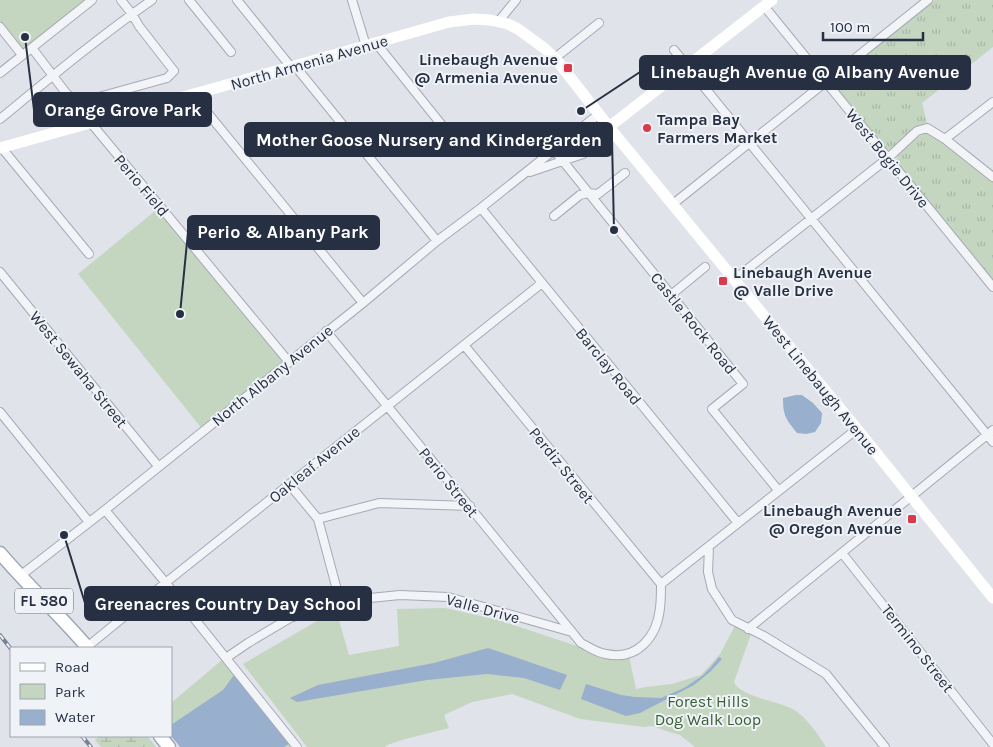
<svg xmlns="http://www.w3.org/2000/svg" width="993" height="747" font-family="Karla,sans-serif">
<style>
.grass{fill:url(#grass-tufts)}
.wetland{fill:url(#wetland-marsh)}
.park{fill:#c4d5c0}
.water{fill:#98afcd}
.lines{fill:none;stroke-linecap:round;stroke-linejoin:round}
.street-casing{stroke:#a5aab5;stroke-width:10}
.primary-casing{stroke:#9ea7b7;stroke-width:15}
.street{stroke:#f3f4f8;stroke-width:8}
.secondary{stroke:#fff;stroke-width:11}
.primary{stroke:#fff;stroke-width:12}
.rail-casing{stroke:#788295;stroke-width:4}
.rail{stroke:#eff2f7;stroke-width:2;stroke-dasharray:5.5;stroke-linecap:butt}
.poi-dot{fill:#d93a4c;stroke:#eff2f7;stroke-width:2}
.labels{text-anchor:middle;stroke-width:4;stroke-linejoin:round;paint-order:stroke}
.shield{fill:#eff2f7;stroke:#636a79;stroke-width:1}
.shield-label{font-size:15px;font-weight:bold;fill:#273043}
.poi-label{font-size:16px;font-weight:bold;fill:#273043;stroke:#eff2f7;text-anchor:end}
.street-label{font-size:16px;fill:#273043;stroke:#eff2f7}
.park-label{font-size:16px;fill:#3a6033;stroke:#eff2f7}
.leader{fill:none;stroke:#273043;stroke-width:2}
.callout-dot{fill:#273043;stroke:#eff2f7;stroke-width:2}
.callout{fill:#273043;stroke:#273043;stroke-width:2}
.callout-label{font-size:18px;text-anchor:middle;font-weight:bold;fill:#fff}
</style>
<defs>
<pattern id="grass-tufts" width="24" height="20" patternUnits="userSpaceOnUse" patternTransform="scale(1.25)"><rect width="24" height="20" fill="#c4d5c0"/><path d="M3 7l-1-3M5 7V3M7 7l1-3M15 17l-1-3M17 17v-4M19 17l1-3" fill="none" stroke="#a8b7a6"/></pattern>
<pattern id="wetland-marsh" width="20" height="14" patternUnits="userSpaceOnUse" patternTransform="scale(1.25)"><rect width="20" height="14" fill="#c4d5c0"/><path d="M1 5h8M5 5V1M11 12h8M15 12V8" fill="none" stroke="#a8b7a6"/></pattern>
</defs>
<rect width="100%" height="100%" fill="#e0e3ea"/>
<path class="grass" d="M934,0H993V47L922,103L927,123L920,125L893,150L884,149L836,92V84L837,78Z
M929,132L993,181V282L896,161C898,150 918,135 929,132Z"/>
<path class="wetland" d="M100,736H147L156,747H101L95,740Z"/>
<path class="park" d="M0,0H85L22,50L0,23Z
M160,207L289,362L203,430L78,274Z
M445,608L498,620L616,659L629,656L636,689L646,687L672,684L701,675L720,654L737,622L752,631L734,682C741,698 782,701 796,711C808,720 818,734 826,747H695L680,735L666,731L653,726L644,727L580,719L512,694L472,702L444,715L449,728L405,739L387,745L385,747H307L243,664L336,610L349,655L399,646L397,609Z
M222,660L291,747H189L171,722V703Z"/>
<path class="water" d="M796,395H802L813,403L822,413L821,423L815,432L806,434L797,433C786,419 783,416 783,398Z
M488,648L567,675L560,690L524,678L487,674L427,680L297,702L290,698L318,685L434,663Z
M719,657L722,659L711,671L694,685L640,713L626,716L581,699L586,684L621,695L635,697L661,698L684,688L702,676L710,668Z
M234,675L289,744L284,747H180L171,736V725L223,690Z"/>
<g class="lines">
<g class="street-casing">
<path id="street" d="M189,0L231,52
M237,0L291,67
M352,0L366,46
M764,6L993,287
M498,22L516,0
M0,27L22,55
M376,43L461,149
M32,48L66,93L77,103L167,78L174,71L139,26L132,14L121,0
M674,50L993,442
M555,58L599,23
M295,66L437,241
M0,73L92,0
M193,95L363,303
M0,119C50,78 99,37 152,0
M91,123L289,362
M945,139L993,177
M1,147L89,254
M554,150L743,384L712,409L778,490
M530,172L583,154L613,131
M673,204L928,0
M481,208L738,523
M554,216L580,195L588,193L598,194L625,173
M0,272L158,466
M735,279L888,158L917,131L927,128L945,139L993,102
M671,295L705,267
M326,331L581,643C589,647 597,653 606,654C637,661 657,637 660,608C661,600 661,592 661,584L857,429
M464,345L661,584
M0,412L89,522
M289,484L318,519L340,601
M105,510L165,582L297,747
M318,519L379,503L470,506
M709,547L708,572L712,589L732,620L764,636L826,674L885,747
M842,553L993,744
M20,576L105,510L363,303L437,241L481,208L599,114
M748,629L993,430
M87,647L169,580L542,283
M226,658L248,643L290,618L340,601L400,595L448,597L572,632"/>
</g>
<g class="primary-casing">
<path id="primary" d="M0,553C28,586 60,615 88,648
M160,736L169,747"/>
</g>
<use href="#street" class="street"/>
<path class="secondary" d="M609,127L772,0
M0,148L291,67L449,22L474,19L490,20L508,24L518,29L544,48L555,58L609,127L857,429L993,598"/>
<use href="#primary" class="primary"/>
<g class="rail-casing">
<path id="rail" d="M0,635L11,649
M82,736L91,747"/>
</g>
<use href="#rail" class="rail"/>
</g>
<g class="poi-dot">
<rect x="563" y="63" width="10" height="10" rx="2.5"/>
<circle cx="647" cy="128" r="5"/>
<rect x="718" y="276" width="10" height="10" rx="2.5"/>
<rect x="907" y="514" width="10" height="10" rx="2.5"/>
</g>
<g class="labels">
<rect class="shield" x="15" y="588.5" width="58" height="25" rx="4"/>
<g class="shield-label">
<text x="44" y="606">FL 580</text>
</g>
<g class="poi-label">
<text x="558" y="65">Linebaugh Avenue<tspan x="558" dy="18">@ Armenia Avenue</tspan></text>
<text x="657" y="125" text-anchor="start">Tampa Bay<tspan x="657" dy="18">Farmers Market</tspan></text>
<text x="733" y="278" text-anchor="start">Linebaugh Avenue<tspan x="733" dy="18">@ Valle Drive</tspan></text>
<text x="902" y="516">Linebaugh Avenue<tspan x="902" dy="18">@ Oregon Avenue</tspan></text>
</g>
<g class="street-label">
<text transform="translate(309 62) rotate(-16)" y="6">North Armenia Avenue</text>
<text transform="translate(888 158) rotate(51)" y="6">West Bogie Drive</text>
<text transform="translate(142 185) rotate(50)" y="6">Perio Field</text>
<text transform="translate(694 323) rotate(51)" y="6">Castle Rock Road</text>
<text transform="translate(609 366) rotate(51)" y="6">Barclay Road</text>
<text transform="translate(79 369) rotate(51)" y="6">West Sewaha Street</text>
<text transform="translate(272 375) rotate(-39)" y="6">North Albany Avenue</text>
<text transform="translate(821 385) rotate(51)" y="6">West Linebaugh Avenue</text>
<text transform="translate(314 464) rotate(-39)" y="6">Oakleaf Avenue</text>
<text transform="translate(562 465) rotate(51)" y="6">Perdiz Street</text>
<text transform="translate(449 482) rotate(51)" y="6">Perio Street</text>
<text transform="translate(483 608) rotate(15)" y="6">Valle Drive</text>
<text transform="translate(918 648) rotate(52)" y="6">Termino Street</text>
</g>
<g class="park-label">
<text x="708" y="707">Forest Hills<tspan x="708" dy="18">Dog Walk Loop</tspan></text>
</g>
</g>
<path class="leader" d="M581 111L640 72M25 37L34 110M614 230L612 140M180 314L188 232M64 535L85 603"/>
<g class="callout-dot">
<circle cx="581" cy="111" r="5"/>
<circle cx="25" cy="37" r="5"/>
<circle cx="614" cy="230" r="5"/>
<circle cx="180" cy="314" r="5"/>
<circle cx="64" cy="535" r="5"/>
</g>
<g class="callout">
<rect x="640" y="56" width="330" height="33" rx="5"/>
<rect x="34" y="93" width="177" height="33" rx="5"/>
<rect x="245" y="123" width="367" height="33" rx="5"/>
<rect x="188" y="216" width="191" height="33" rx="5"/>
<rect x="85" y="587" width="286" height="33" rx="5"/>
</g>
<g class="callout-label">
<text x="805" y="78">Linebaugh Avenue @ Albany Avenue</text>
<text x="123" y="116">Orange Grove Park</text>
<text x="429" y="146">Mother Goose Nursery and Kindergarden</text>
<text x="283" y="238">Perio &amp; Albany Park</text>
<text x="228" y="610">Greenacres Country Day School</text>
</g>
<rect x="10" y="647" width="162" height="90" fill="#eff2f7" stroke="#9fa4af"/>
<rect x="20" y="663" width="25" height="8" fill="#ffffff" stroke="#9fa4af"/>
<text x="55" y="672" font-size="15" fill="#273043">Road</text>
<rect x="20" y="684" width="25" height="15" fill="#c4d5c0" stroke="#9fa4af"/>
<text x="55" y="697" font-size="15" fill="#273043">Park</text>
<rect x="20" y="710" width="25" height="15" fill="#98afcd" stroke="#9fa4af"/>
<text x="55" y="722" font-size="15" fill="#273043">Water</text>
<path d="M823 32v8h100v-8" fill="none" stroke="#273043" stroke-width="2.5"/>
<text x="830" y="32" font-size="15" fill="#273043" stroke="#eff2f7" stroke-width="4" paint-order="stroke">100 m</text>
</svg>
